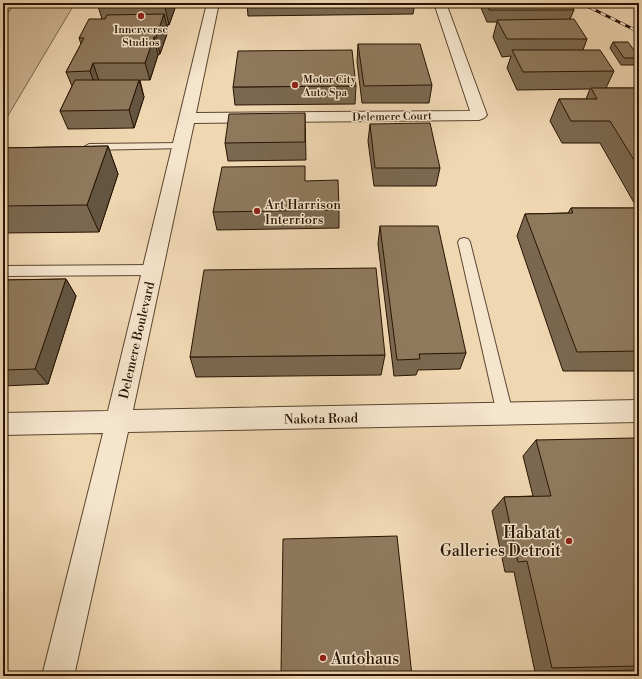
<svg xmlns="http://www.w3.org/2000/svg" width="642" height="679" font-family="'Libre Bodoni',serif">
<style>
.green{fill:#cdb694;stroke:#7a654a}
.lines{fill:none;stroke-linecap:round;stroke-linejoin:round}
.lane-casing{stroke:#5a452d;stroke-width:2}
.street-casing{stroke:#5a452d;stroke-width:2}
.lane{fill:#f5e5cd;fill-rule:evenodd}
.street{fill:#f5e5cd;fill-rule:evenodd}
.rail-casing{stroke:#281401;stroke-width:3}
.rail{stroke:#f5e5cd;stroke-width:2;stroke-dasharray:5.5;stroke-linecap:butt}
.wall{fill:#7b6850;stroke:#281401}
.shaded-wall{fill:#645541;stroke:#281401}
.building{fill:#8f795d;stroke:#281401}
.poi-dot{fill:#8f2418;stroke:#f5e5cd;stroke-width:1.5}
.labels{text-anchor:middle;stroke-width:3;stroke-linejoin:round;paint-order:stroke}
.far-poi-label{font-size:11px;fill:#281401;stroke:#f5e5cd}
.far-street-label{font-size:11px;fill:#281401;stroke:#f5e5cd}
.poi-label{font-size:13px;fill:#281401;stroke:#f5e5cd;text-anchor:start}
.street-label{font-size:13px;fill:#281401;stroke:#f5e5cd}
.near-poi-label{font-size:16px;fill:#281401;stroke:#f5e5cd;text-anchor:end}
</style>
<rect width="100%" height="100%" fill="#efd7b2"/>
<filter id="stains"><feTurbulence type="fractalNoise" baseFrequency=".005" numOctaves="4"/><feColorMatrix values="0 0 0 0 .2 0 0 0 0 .09 0 0 0 0 .02 0 0 0 .5 -.17"/></filter>
<radialGradient id="worn" r=".72"><stop offset=".6" stop-color="#630" stop-opacity="0"/><stop offset="1" stop-color="#630" stop-opacity=".3"/></radialGradient>
<path class="green" d="M3,3H75L3,124Z"/>
<g class="lines">
<g class="lane-casing">
<path id="lane" d="M6,3H14L6,14H3V7Z
M181,143L185,144L186,146L185,148L89,150L84,147L89,144Z
M464,238L468,239L470,242L513,414L510,419L505,421L500,419L497,414L458,242L460,239Z
M152,265L156,267L158,270L156,273L152,275L3,276V266Z"/>
</g>
<g class="street-casing">
<path id="street" d="M207,3H219L196,113L470,111L434,3H446L487,115L484,118L479,120L194,123L133,410L639,400V422L128,432L74,676H42L103,433L3,435V413L108,411Z"/>
</g>
<use href="#lane" class="lane"/>
<use href="#street" class="street"/>
<g class="rail-casing">
<path id="rail" d="M581,3L639,32"/>
</g>
<use href="#rail" class="rail"/>
</g>
<path class="wall" d="M97,3H173L175,8L169,25H167L168,31L160,54L158,55L150,80H140L144,97L134,128L68,129L60,111L72,86L66,72L81,44L79,38L102,19Z
M247,3H415L413,14L248,16Z
M479,3H566L574,10L570,19L587,39L583,50L614,71L606,88H639V371H563L517,236L525,214L568,213L571,208H637L600,143H562L550,121L559,99H586L590,89L517,90L507,68L511,56L502,57L493,37L497,22H487Z
M613,42L639,57V60L637,65H621L610,48Z
M358,44L432,85L429,103H362L357,62Z
M356,86L355,104L235,105L233,87Z
M305,113L306,160L228,161L225,143Z
M370,124L440,168L436,186H374L368,141Z
M108,146L118,174L99,232L3,233V148Z
M305,181L339,210V228L217,230L213,212Z
M380,226L466,353L460,369L418,370L416,375L394,376L378,244Z
M66,279L76,296L48,384L3,386V280Z
M385,355L381,375L196,377L190,357Z
M536,440L639,451V670L535,672L514,572H505L492,511L504,497L533,496L523,456Z"/>
<path class="shaded-wall" d="M164,3H173L175,8L169,25Z
M164,14L168,31L160,54L156,37Z
M154,37L158,55L150,80L145,63Z
M93,63L99,81L96,89L90,71Z
M139,80L144,97L134,128L129,110Z
M108,146L118,174L99,232L87,205Z
M66,279L76,296L48,384L35,369Z"/>
<path class="building" d="M486,3H566L572,6L574,10H489Z
M164,14L156,37H154L145,63H93L90,71L66,72L84,38H79L89,19H105L107,15Z
M574,19L587,39H507L497,20Z
M613,42H628L639,57V58H624Z
M358,44H420L432,85L364,86Z
M352,50L356,86L233,87L238,51Z
M512,50H600L614,71L523,72Z
M75,80H139L129,110L60,111Z
M591,88H639V168L610,121H571L559,99H597Z
M305,113V142L225,143L229,114Z
M430,123L440,168H375L370,124Z
M108,146L87,205L3,206V148Z
M305,166V181L338,180L339,210L213,212L222,167Z
M571,208H639V351L577,352L525,214L573,213Z
M380,226H438L466,353L419,354L420,359L397,360Z
M376,268L385,355L190,357L204,270Z
M66,279L35,369L3,370V280Z
M634,438L639,451V666L552,668L527,561L518,562L504,497L551,496L536,440Z
M397,536L412,676H139L281,672L283,539Z"/>
<g class="poi-dot">
<circle cx="141" cy="16" r="4"/>
<circle cx="295" cy="85" r="4"/>
<circle cx="257" cy="211" r="4"/>
<circle cx="569" cy="541" r="4"/>
<circle cx="323" cy="658" r="4"/>
</g>
<g class="labels">
<g class="far-poi-label">
<text x="141" y="33">Innerverse<tspan x="141" dy="13">Studios</tspan></text>
<text x="303" y="83" text-anchor="start">Motor City<tspan x="303" dy="13">Auto Spa</tspan></text>
</g>
<g class="far-street-label">
<text transform="translate(392 116) rotate(-1)" y="4">Delemere Court</text>
</g>
<g class="poi-label">
<text x="265" y="209">Art Harrison<tspan x="265" dy="15">Interriors</tspan></text>
</g>
<g class="street-label">
<text transform="translate(136 340) rotate(-77)" y="5">Delemere Boulevard</text>
<text transform="translate(321 418) rotate(-1)" y="5">Nakota Road</text>
</g>
<g class="near-poi-label">
<text x="561" y="538">Habatat<tspan x="561" dy="18">Galleries Detroit</tspan></text>
<text x="331" y="664" text-anchor="start">Autohaus</text>
</g>
</g>
<rect width="642" height="679" fill="none" stroke="#efd7b2" stroke-width="16"/>
<rect x="4" y="4" width="634" height="671" fill="none" stroke="#281401" stroke-width="2"/>
<rect x="8" y="8" width="626" height="663" fill="none" stroke="#281401"/>
<rect width="100%" height="100%" filter="url(#stains)"/>
<rect width="100%" height="100%" fill="url(#worn)"/>
</svg>
